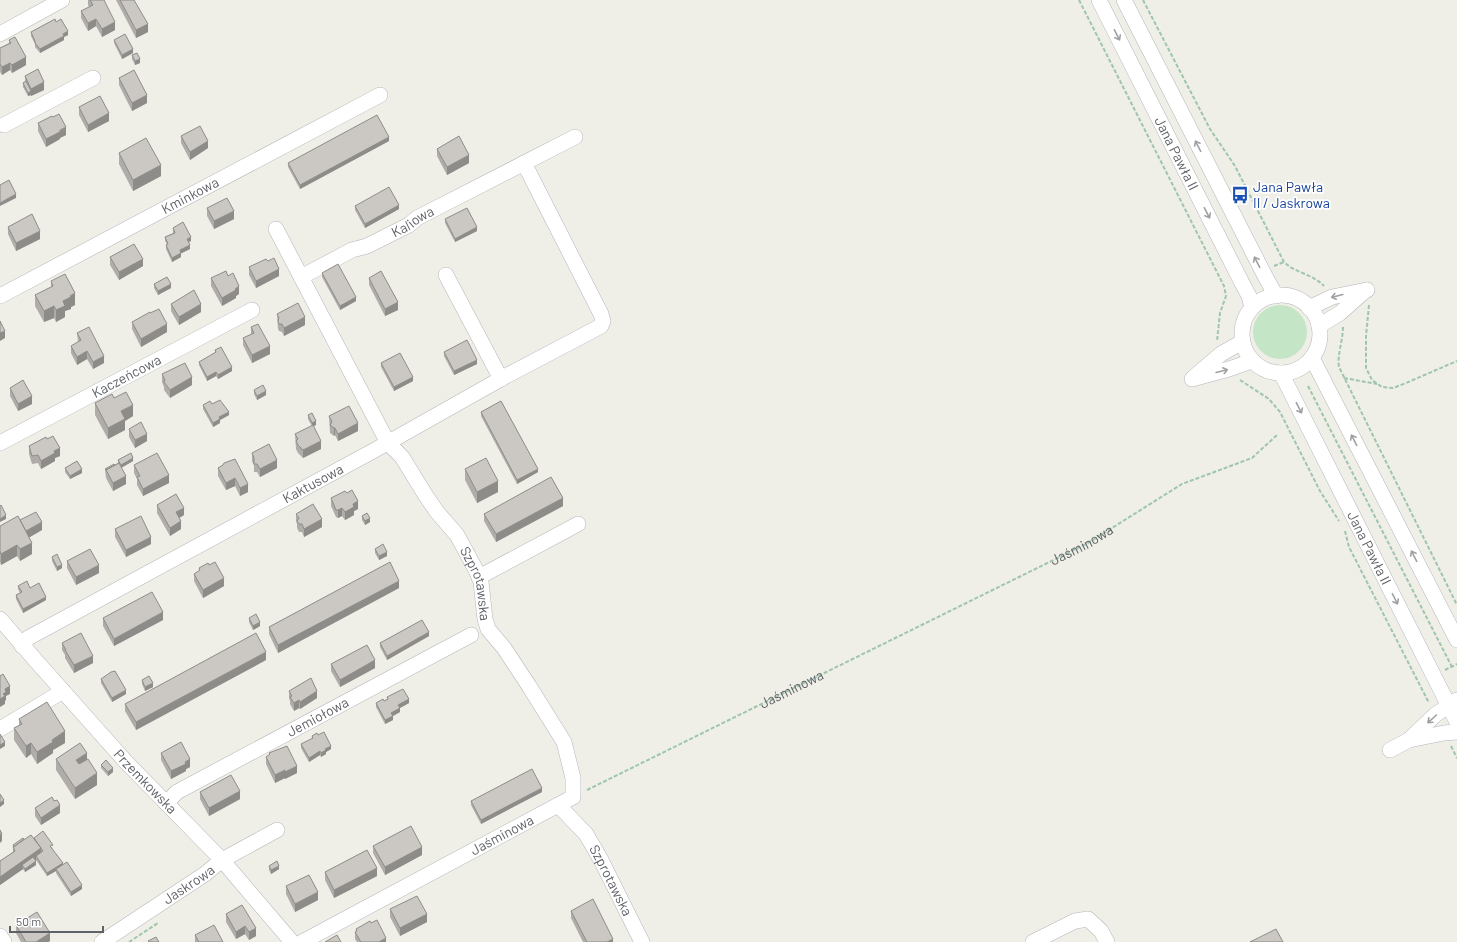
<svg xmlns="http://www.w3.org/2000/svg" width="1457" height="942" font-family="Barlow,sans-serif">
<style>
.grass{fill:#c5e5c7}
.lines{fill:none;stroke-linecap:round;stroke-linejoin:round}
.minor-casing{stroke:#b4b6ba;stroke-width:16}
.path{stroke:#9ec6ad;stroke-width:2;stroke-dasharray:4 2;stroke-linecap:butt}
.minor{stroke:#fff;stroke-width:15}
.wall{fill:#afaca9}
.shaded-wall{fill:#8e8c89}
.building{fill:#cbc8c4;stroke:#8e8c89}
.oneway{stroke:#9ea0a3}
.labels{text-anchor:middle;stroke-width:3.5;stroke-linejoin:round;paint-order:stroke}
.street-label{font-size:14px;fill:#5e6166;stroke:#fff}
.transit-label{font-size:14px;fill:#164399;stroke:#fff;text-anchor:start}
</style>
<rect width="100%" height="100%" fill="#efeee7"/>
<path class="grass" d="M1253 332a27 27 0 1 1 54 0a27 27 0 1 1-54 0Z"/>
<g class="lines">
<g class="minor-casing">
<g id="minor">
<path id="s2" d="M1099,0L1242,283L1249,296L1252,308"/>
<path d="M1124,0L1266,278L1276,296"/>
<path d="M0,34L62,0"/>
<path d="M4,125L93,78"/>
<path id="s3" d="M276,229L388,443L402,457L426,496L437,512L457,535L477,572L481,582L485,619L488,629L504,648L529,686L564,742L573,778V797L302,942"/>
<path d="M446,275L501,379"/>
<path id="s4" d="M301,277L352,250L367,246L409,225L417,218L575,137"/>
<circle cx="1281" cy="334" r="39"/>
<path id="s5" d="M0,296L380,95"/>
<path d="M1309,308L1332,297L1367,290"/>
<path d="M1319,326L1340,313L1366,290"/>
<path d="M1312,358L1457,640"/>
<path id="s6" d="M1281,373L1457,722"/>
<path d="M1194,377L1221,354L1242,342"/>
<path d="M1192,379L1229,369L1252,361"/>
<path id="s7" d="M0,443L252,310"/>
<path d="M479,577L578,524"/>
<path id="s8" d="M0,619L37,662L126,762L222,860L292,942"/>
<path id="s9" d="M22,646L28,638L373,451L506,376L601,326L603,321L601,314L524,163"/>
<path d="M0,729L63,691"/>
<path d="M1409,740L1444,733L1457,732"/>
<path d="M1390,750L1409,740L1435,715L1457,700"/>
<path id="s10" d="M166,803L177,792L471,635"/>
<path id="s11" d="M558,805L586,834L601,860L642,942"/>
<path d="M0,936L4,942"/>
<path id="s12" d="M102,942L205,874L222,860L277,830"/>
<path d="M1033,942L1075,921L1088,919L1101,931L1107,942"/>
</g>
</g>
<g class="path">
<path d="M1079,0L1224,286L1226,296L1220,313L1217,341"/>
<path d="M1143,0L1210,129L1235,166L1284,262C1295,273 1313,274 1324,286"/>
<path d="M1274,266L1284,262"/>
<path d="M1369,305L1366,336V368L1372,380L1382,387L1393,388L1406,383L1457,361"/>
<path d="M1343,327C1343,340 1337,355 1339,367L1457,605"/>
<path d="M1344,378L1377,384"/>
<path d="M1240,380L1269,399L1280,412L1320,491L1339,521"/>
<path d="M1308,386L1452,667"/>
<path d="M1345,531L1349,547L1429,703"/>
<path d="M1445,670L1457,664"/>
<path d="M1451,746L1457,758"/>
<path id="s1" d="M587,790L1088,543L1182,484L1252,458L1277,435"/>
<path d="M129,942L158,923"/>
</g>
<use href="#minor" class="minor"/>
</g>
<path class="wall" d="M88,0H104L115,30L102,37L96,26L88,31L81,18V11L89,7L88,5Z
M116,0H134L148,32L136,38Z
M56,22L68,35L64,37V40L40,53L35,47V44L31,36V32Z
M9,40L26,65L12,73L10,70L2,75L0,72V48L9,43Z
M114,40L133,53L122,59L114,43Z
M132,55L140,63L135,65L132,59Z
M25,76L44,90L31,96V95L28,96L23,87V83L25,82Z
M119,78L147,103L132,111L119,85Z
M79,107L109,121L88,132L79,115Z
M38,123L66,135L60,138V139L46,147L38,131Z
M181,136L208,148L190,160L181,143Z
M389,141L300,189L288,167V163Z
M437,149L469,163L447,175L437,156Z
M119,153L161,176L133,191L119,164Z
M355,206L399,209L365,228L355,210Z
M207,208L234,219L214,229L207,216Z
M445,219L477,231L455,242L445,223Z
M8,227L40,239L16,251L8,234Z
M173,228L191,241L188,242L190,249L181,253V257L172,262L166,249V245L167,244L165,241V237L173,233Z
M110,257L143,266L119,280L110,265Z
M268,261L279,276L256,288L249,275V267Z
M322,273L356,301L340,310L322,277Z
M228,276L239,294L236,296V298L222,306L211,286V278Z
M369,278L398,310L385,316L369,285Z
M51,281L75,305L71,307V309L65,311V317L56,322L54,318L44,322L35,306V295L51,287Z
M154,284L171,288L158,295L154,288Z
M171,304L201,312L179,325L171,311Z
M277,314L305,325L284,336L282,332L279,331L278,329Z
M132,322L167,332L141,347L132,329Z
M251,327L270,354L252,363L243,345V338L251,334Z
M77,333L104,363L93,369L87,359L77,365L71,353V346L78,342Z
M215,350L232,371L218,379L216,376L207,381L199,365V362L215,353Z
M444,352L477,364L454,375L444,356Z
M381,363L413,381L394,391L381,367Z
M162,374L192,385L170,398L164,390V387L162,382Z
M10,388L32,404L18,411L10,396Z
M254,390L266,395L257,400L254,394Z
M114,398L133,416L125,421V430L108,439L95,415V403Z
M212,404L229,415L220,420V423L213,427L203,409V405Z
M481,412L538,472L517,484L481,416Z
M308,415L316,425L313,426L321,449L303,458L298,453L296,449L295,434L312,426L308,419Z
M329,416L358,431L338,441L335,435L334,436L330,433Z
M129,429L147,441L135,448L129,437Z
M47,439L60,456L55,458V461L41,469L38,463L32,464L29,454V446Z
M252,453L277,468L260,477L257,472H254V466L252,461Z
M118,460L133,461L121,468L126,484L113,491L106,478L105,469L118,463Z
M134,465L169,483L143,496L137,485V479L134,473Z
M223,465L248,492L240,496L235,486L226,490L218,476V468Z
M65,468L82,473L70,479L65,472Z
M465,469L498,492L477,503L465,480Z
M331,498L358,509L354,511V515L345,520L342,516L338,518L336,517L331,506Z
M157,505L184,515L179,518L181,529L170,536L157,513Z
M563,506L496,542L484,521V514Z
M296,514L322,527L304,537L302,532H299L297,528V524L296,521Z
M362,516L370,522L365,525L362,520Z
M20,520L42,530L29,537L32,554L20,561L17,556L1,565L0,562V526Z
M115,529L151,544L126,557L115,537Z
M375,549L387,556L379,560L375,553Z
M52,557L62,568L57,571L52,561Z
M67,561L99,573L76,585L67,568Z
M199,568L224,586L203,598L194,581V574L199,571Z
M18,586L30,588L46,600L23,613L16,599V595L20,593L18,589Z
M399,588L278,653L269,634V627Z
M103,618L163,620L114,646L103,626Z
M249,618L260,626L253,630L249,622Z
M429,636L387,660L380,647V643Z
M62,643L93,663L74,673L65,658V655L62,650Z
M266,660L136,730L125,711V704Z
M331,664L375,668L340,687L331,671Z
M101,679L126,694L112,702L101,683Z
M142,680L153,687L145,691L142,684Z
M289,691L317,698L300,709L299,708L294,711L290,704V701L289,698Z
M387,697L409,703L400,708V712L393,716V720L385,724L376,707V703L384,701L387,699Z
M19,719L65,743L53,750V753L37,764L31,754L26,758L14,740V728L19,725Z
M318,735L331,749L326,752V754L321,757L320,755L309,762L301,748V744L312,739V736Z
M161,753L190,767L186,769V771L171,779L161,760Z
M269,753L297,773L285,779V778L275,783L266,764V757L269,755Z
M56,759H87L97,785L75,799L56,770Z
M101,765L113,772L108,776L101,768Z
M200,792L240,799L209,816L200,799Z
M542,792L481,824L471,805V801Z
M54,801L60,813L41,825L35,816V808Z
M34,838L53,848L52,849L63,865L82,889L71,896L56,873V871L47,876L36,860V865L25,872L23,869L0,885V861L13,852V845L24,839H34Z
M373,846L422,855L385,875L373,853Z
M269,866L279,869L271,874L269,870Z
M325,872L377,876L334,898L325,880Z
M286,886L318,900L295,912L286,894Z
M242,905L256,936L249,940L245,934L236,939L226,922V914Z
M390,909L427,922L400,936L390,917Z
M571,911L613,942H583L571,918Z
M16,925L50,941L48,942H21L16,933Z
M356,929L386,942H357L355,939V932L356,931Z
M195,935L223,942H195Z"/>
<path class="shaded-wall" d="M96,19V26L88,31V23Z
M115,22V30L102,37V29Z
M148,24V32L136,38V30Z
M68,31V35L64,37V40L40,53V49Z
M133,49V53L122,59V55Z
M26,57V65L12,73V65Z
M140,59V63L135,65V61Z
M10,63V70L2,75V67Z
M44,82V90L31,96V89Z
M31,91V95L28,96V93Z
M147,95V103L132,111V103Z
M109,113V121L88,132V125Z
M66,127V135L60,138V139L46,147V139Z
M389,137V141L300,189V185Z
M208,141V148L190,160V152Z
M469,155V163L447,175V167Z
M161,165V176L133,191V180Z
M16,194V198L0,206V203Z
M399,205V209L365,228V224Z
M234,211V219L214,229V221Z
M477,227V231L455,242V239Z
M40,231V239L16,251V243Z
M191,237V241L187,243V239Z
M190,245V249L180,254V250Z
M181,253V257L172,262V258Z
M143,259V266L119,280V272Z
M279,269V276L256,288V281Z
M171,284V288L158,295V291Z
M239,286V294L236,296V298L222,306V298L235,289Z
M75,293V305L71,307V309L65,311V317L56,322V310L63,301L70,296Z
M356,297V301L340,310V306Z
M398,302V310L385,316V309Z
M201,304V312L179,325V317Z
M54,306V318L44,322V311Z
M305,317V325L284,336V328Z
M167,324V332L141,347V339Z
M5,331V338L0,341V333Z
M270,346V354L252,363V355Z
M87,351V359L77,365V357Z
M104,356V363L93,369V362Z
M477,360V364L454,375V371Z
M232,367V371L218,379V375Z
M216,372V376L207,381V377Z
M192,377V385L170,398V390Z
M413,377V381L394,391V387Z
M266,391V395L257,400V396Z
M32,396V404L18,411V404Z
M133,405V416L125,421V430L108,439V428L121,411Z
M229,412V415L220,420V423L213,427V423L219,417Z
M316,421V425L312,427V423Z
M358,423V431L338,441V434Z
M334,428H335V435L334,436Z
M147,434V441L135,448V440Z
M321,441V449L303,458V450Z
M60,448V456L55,458V461L41,469V461L54,451Z
M133,458V461L121,468V465Z
M277,460V468L260,477V469Z
M82,469V473L70,479V476Z
M538,469V472L517,484V480Z
M169,475V483L143,496V489Z
M126,476V484L113,491V483Z
M235,478V486L226,490V483Z
M498,481V492L477,503V492Z
M248,484V492L240,496V488Z
M563,498V506L496,542V534Z
M358,501V509L354,511V515L345,520V512L353,504Z
M184,508V515L176,520V512Z
M342,508V516L338,518V510Z
M6,515V519L0,522V519Z
M370,518V522L365,525V521Z
M322,519V527L304,537V529Z
M181,521V529L170,536V528Z
M42,522V530L25,540V532Z
M151,537V544L126,557V550Z
M32,543V554L20,561V549Z
M17,545V556L1,565V554Z
M387,552V556L379,560V556Z
M62,565V568L57,571V567Z
M99,565V573L76,585V577Z
M224,578V586L203,598V590Z
M399,581V588L278,653V645Z
M46,597V600L23,613V609Z
M163,612V620L114,646V639Z
M260,622V626L253,630V626Z
M429,632V636L387,660V656Z
M266,652V660L136,730V722Z
M93,656V663L74,673V665Z
M375,660V668L340,687V680Z
M153,683V687L145,691V687Z
M10,686V694L6,696V700L5,701V704L0,707V699L3,694L5,689Z
M126,690V694L112,702V698Z
M317,691V698L300,709V702Z
M409,699V703L398,709V705Z
M299,700V708L294,711V703Z
M400,708V712L391,717V713Z
M393,716V720L385,724V720Z
M65,731V743L53,750V753L37,764V752L52,740Z
M5,742V746L0,749V745Z
M31,743V754L26,758V746Z
M331,746V749L326,752V754L321,757V753L325,749Z
M320,751V755L309,762V758Z
M87,753V764L76,771V760Z
M190,759V767L186,769V771L171,779V771L185,762Z
M297,766V773L285,779V772Z
M113,768V772L108,776V772Z
M285,770V778L275,783V775Z
M97,773V785L75,799V788Z
M542,788V792L481,824V820Z
M240,791V799L209,816V808Z
M4,800V804L0,807V803Z
M60,805V813L41,825V818Z
M2,834V841L0,843V835Z
M422,847V855L385,875V867Z
M41,848V856H36V860L24,868L22,865L23,869L0,885V877Z
M36,861V865L25,872V869Z
M63,863V867L56,869V871L47,876V873Z
M279,866V869L271,874V870Z
M377,868V876L334,898V890Z
M82,885V889L71,896V892Z
M318,892V900L295,912V904Z
M427,914V922L400,936V928Z
M245,926V934L236,939V932Z
M256,928V936L249,940V932Z
M50,933V941L48,942H36Z
M386,938V942H379Z
M613,939V942H607Z"/>
<path class="building" d="M90,0H104L115,22L102,29L96,19L88,23L81,11L93,5Z
M120,0H134L148,24L136,30Z
M55,19L56,22L61,19L68,31L63,34L64,36L40,49L35,43V41L31,32Z
M125,34L133,49L122,55L114,40Z
M15,37L26,57L12,65L10,63L2,67L0,64V48L11,43L9,40Z
M137,53L140,59L135,61L132,55Z
M38,69L44,82L31,89L25,76Z
M134,70L147,95L132,103L119,78Z
M26,81L31,91L28,93L23,83Z
M100,96L109,113L88,125L79,107Z
M59,114L66,127L60,130V132L46,139L38,123L52,116L53,117Z
M377,115L389,137L300,185L288,163Z
M200,126L208,141L190,152L181,136Z
M459,136L469,155L447,167L437,149Z
M146,138L161,165L133,180L119,153Z
M9,180L16,194L0,203V185Z
M389,187L399,205L365,224L355,206Z
M227,198L234,211L214,221L207,208Z
M467,208L477,227L455,239L445,219Z
M32,214L40,231L16,243L8,227Z
M183,222L191,237L187,239L190,245L180,250L181,253L172,258L166,245L168,244L165,237L175,233L173,228Z
M134,244L143,259L119,272L110,257Z
M274,258L279,269L256,281L249,267L266,259L268,261Z
M338,264L356,297L340,306L322,273Z
M226,271L228,276L233,273L239,286L235,289L236,290L222,298L211,278Z
M381,271L398,302L385,309L369,278Z
M65,274L75,293L70,296L71,297L63,301L65,306L56,310L54,306L44,311L35,295L53,286L51,281Z
M167,277L171,284L158,291L154,284Z
M194,290L201,304L179,317L171,304Z
M298,303L305,317L284,328L282,324H279L278,321L279,318L277,314Z
M159,309L167,324L141,339L132,322L150,312V313Z
M0,321L5,331L0,333Z
M258,324L270,346L252,355L243,338L254,333L251,327Z
M89,327L104,356L93,362L87,351L77,357L71,346L81,340L77,333Z
M467,340L477,360L454,371L444,352Z
M221,347L232,367L218,375L216,372L207,377L199,362L216,352L215,350Z
M400,353L413,377L394,387L381,363Z
M185,363L192,377L170,390L164,382L165,380L162,374Z
M23,380L32,396L18,404L10,388Z
M263,385L266,391L257,396L254,390Z
M126,392L133,405L121,411L125,419L108,428L95,403L112,394L114,398Z
M220,400L229,412L219,417L220,419L213,423L203,405L210,401L212,404Z
M501,401L538,469L517,480L481,412Z
M349,406L358,423L338,434L335,428H334L330,425L332,422L329,416Z
M312,413L316,421L312,423L308,415Z
M141,422L147,434L135,440L129,429Z
M313,425L321,441L303,450L298,445L296,441L298,439L295,434Z
M53,436L60,448L54,451L55,453L41,461L38,455L32,456L29,446L46,437L47,439Z
M269,444L277,460L260,469L257,464H254V458L252,453Z
M131,453L133,458L121,465L118,460Z
M157,453L169,475L143,489L137,477L140,476L134,465Z
M486,458L498,481L477,492L465,469Z
M235,459L248,484L240,488L235,478L226,483L218,468L223,465L224,463Z
M77,461L82,469L70,476L65,468Z
M119,463L126,476L113,483L106,470Z
M114,464L115,465L106,470L105,469Z
M551,477L563,498L496,534L484,514Z
M352,490L358,501L353,504L354,507L345,512L342,508L338,510H336L331,498L345,491L347,493Z
M176,494L184,508L176,512L181,521L170,528L157,505Z
M313,504L322,519L304,529L302,524H299L297,521L299,518L296,514Z
M1,505L6,515L0,519V506Z
M36,512L42,522L26,531L20,520Z
M367,513L370,518L365,521L362,516Z
M18,516L32,543L20,549L17,545L1,554L0,551V526Z
M141,516L151,537L126,550L115,529Z
M383,544L387,552L379,556L375,549Z
M90,549L99,565L76,577L67,561Z
M57,554L62,565L57,567L52,557Z
M215,562L224,578L203,590L194,574L200,570L199,568L208,563L209,565Z
M390,562L399,581L278,645L269,627Z
M27,581L30,588L39,583L46,597L23,609L16,595L22,592L18,586Z
M152,592L163,612L114,639L103,618Z
M256,614L260,622L253,626L249,618Z
M422,620L429,632L387,656L380,643Z
M81,633L93,656L74,665L65,650H66L62,643Z
M256,633L266,652L136,722L125,704Z
M367,645L375,660L340,680L331,664Z
M115,671L126,690L112,698L101,679L111,672Z
M3,674L10,686L5,689L6,692L3,694L5,696L0,699V676Z
M149,676L153,683L145,687L142,680Z
M311,678L317,691L300,702L299,700L294,703L290,697L292,696L289,691Z
M403,689L409,699L398,705L400,708L391,713L393,716L385,720L376,703L383,699L384,701L388,699L387,697Z
M47,702L65,731L52,740L53,742L37,752L31,743L26,746L14,728L22,724L19,719Z
M324,732L331,746L325,749L326,750L321,753L320,751L309,758L301,744L313,738L312,736L317,733L318,735Z
M0,734L5,742L0,745Z
M181,742L190,759L185,762L186,764L171,771L161,753Z
M80,743L87,753L76,760L79,764L88,759L97,773L75,788L56,759Z
M287,746L297,766L285,772V770L275,775L266,757L270,754L269,753Z
M106,760L113,768L108,772L101,765Z
M532,769L542,788L481,820L471,801Z
M231,775L240,791L209,808L200,792Z
M0,794L4,800L0,803Z
M52,797L54,801L57,800L60,805L41,818L35,808Z
M411,826L422,847L385,867L373,846Z
M0,830L2,834L0,835Z
M43,831L53,845L50,846L63,863L47,873L36,856L43,851L34,838Z
M31,835L41,848L0,877V861L15,851L13,847Z
M23,838L24,839L14,847L13,845Z
M367,850L377,868L334,890L325,872Z
M33,857L36,861L25,869L22,865Z
M277,861L279,866L271,870L269,866Z
M67,862L82,885L71,892L56,869Z
M309,875L318,892L295,904L286,886Z
M417,896L427,914L400,928L390,909Z
M593,899L613,939L607,942H587L571,911Z
M242,905L256,928L249,932L245,926L236,932L226,914Z
M37,912L50,933L36,942H26L16,925Z
M377,920L386,938L379,942H361L355,932L357,931L356,929L370,921L371,923Z
M214,925L223,942H199L195,935Z
M1276,929L1283,942H1250Z
M337,935L341,942H325Z
M156,937L159,942H149L148,941Z"/>
<defs><path id="oneway-shaft" d="M-6 0H5M1.5-3L5.5 0L1.5 3" fill="none" stroke-width="1.6" stroke-linecap="round" stroke-linejoin="round"/></defs>
<g class="oneway">
<use href="#oneway-shaft" transform="translate(1117 35) rotate(63)"/>
<use href="#oneway-shaft" transform="translate(1198 146) rotate(-117)"/>
<use href="#oneway-shaft" transform="translate(1207 213) rotate(63)"/>
<use href="#oneway-shaft" transform="translate(1257 262) rotate(-117)"/>
<use href="#oneway-shaft" transform="translate(1337 296) rotate(166)"/>
<use href="#oneway-shaft" transform="translate(1222 371) rotate(-14)"/>
<use href="#oneway-shaft" transform="translate(1299 408) rotate(63)"/>
<use href="#oneway-shaft" transform="translate(1354 440) rotate(-117)"/>
<use href="#oneway-shaft" transform="translate(1414 556) rotate(-117)"/>
<use href="#oneway-shaft" transform="translate(1395 599) rotate(63)"/>
<use href="#oneway-shaft" transform="translate(1432 719) rotate(138)"/>
</g>
<defs>
<g id="bus-bare" transform="scale(1.38)"><path d="M-5-6H5V4H4V6H2V4H-2V6H-4V4H-5ZM-3.5-4V0h7V-4ZM-3.5 1.2v1.5H-2V1.2ZM2 1.2v1.5H3.5V1.2Z" fill="#1a4fb4" stroke="#fff" stroke-width="2.5" paint-order="stroke"/></g>
</defs>
<g fill-rule="evenodd">
<use href="#bus-bare" x="1240" y="195"/>
</g>
<g class="labels">
<g class="street-label">
<text dy="5" stroke="none"><textPath href="#s2" startOffset="172">Jana Pawła II</textPath></text>
<text dy="5" stroke="none"><textPath href="#s5" startOffset="215">Kminkowa</textPath></text>
<text dy="5" stroke="none"><textPath href="#s4" startOffset="125">Kaliowa</textPath></text>
<text dy="5" stroke="none"><textPath href="#s7" startOffset="143">Kaczeńcowa</textPath></text>
<text dy="5" stroke="none"><textPath href="#s9" startOffset="334">Kaktusowa</textPath></text>
<text dy="5" stroke="none"><textPath href="#s1" startOffset="552">Jaśminowa</textPath></text>
<text dy="5" stroke="none"><textPath href="#s6" startOffset="196">Jana Pawła II</textPath></text>
<text dy="5" stroke="none"><textPath href="#s3" startOffset="410">Szprotawska</textPath></text>
<text dy="5" stroke="none"><textPath href="#s1" startOffset="228">Jaśminowa</textPath></text>
<text dy="5" stroke="none"><textPath href="#s10" startOffset="175">Jemiołowa</textPath></text>
<text dy="5" stroke="none"><textPath href="#s8" startOffset="218">Przemkowska</textPath></text>
<text transform="translate(502 835) rotate(-28)" y="5">Jaśminowa</text>
<text dy="5" stroke="none"><textPath href="#s11" startOffset="93">Szprotawska</textPath></text>
<text dy="5" stroke="none"><textPath href="#s12" startOffset="104">Jaskrowa</textPath></text>
</g>
<g class="transit-label">
<text x="1253" y="192">Jana Pawła<tspan x="1253" dy="16">II / Jaskrowa</tspan></text>
</g>
</g>
<path d="M10 926v6h93v-6" fill="none" stroke="#5e6166" stroke-width="2"/>
<text x="16" y="926" font-size="12" fill="#5e6166" stroke="#ffffff" stroke-width="3" paint-order="stroke">50 m</text>
</svg>
